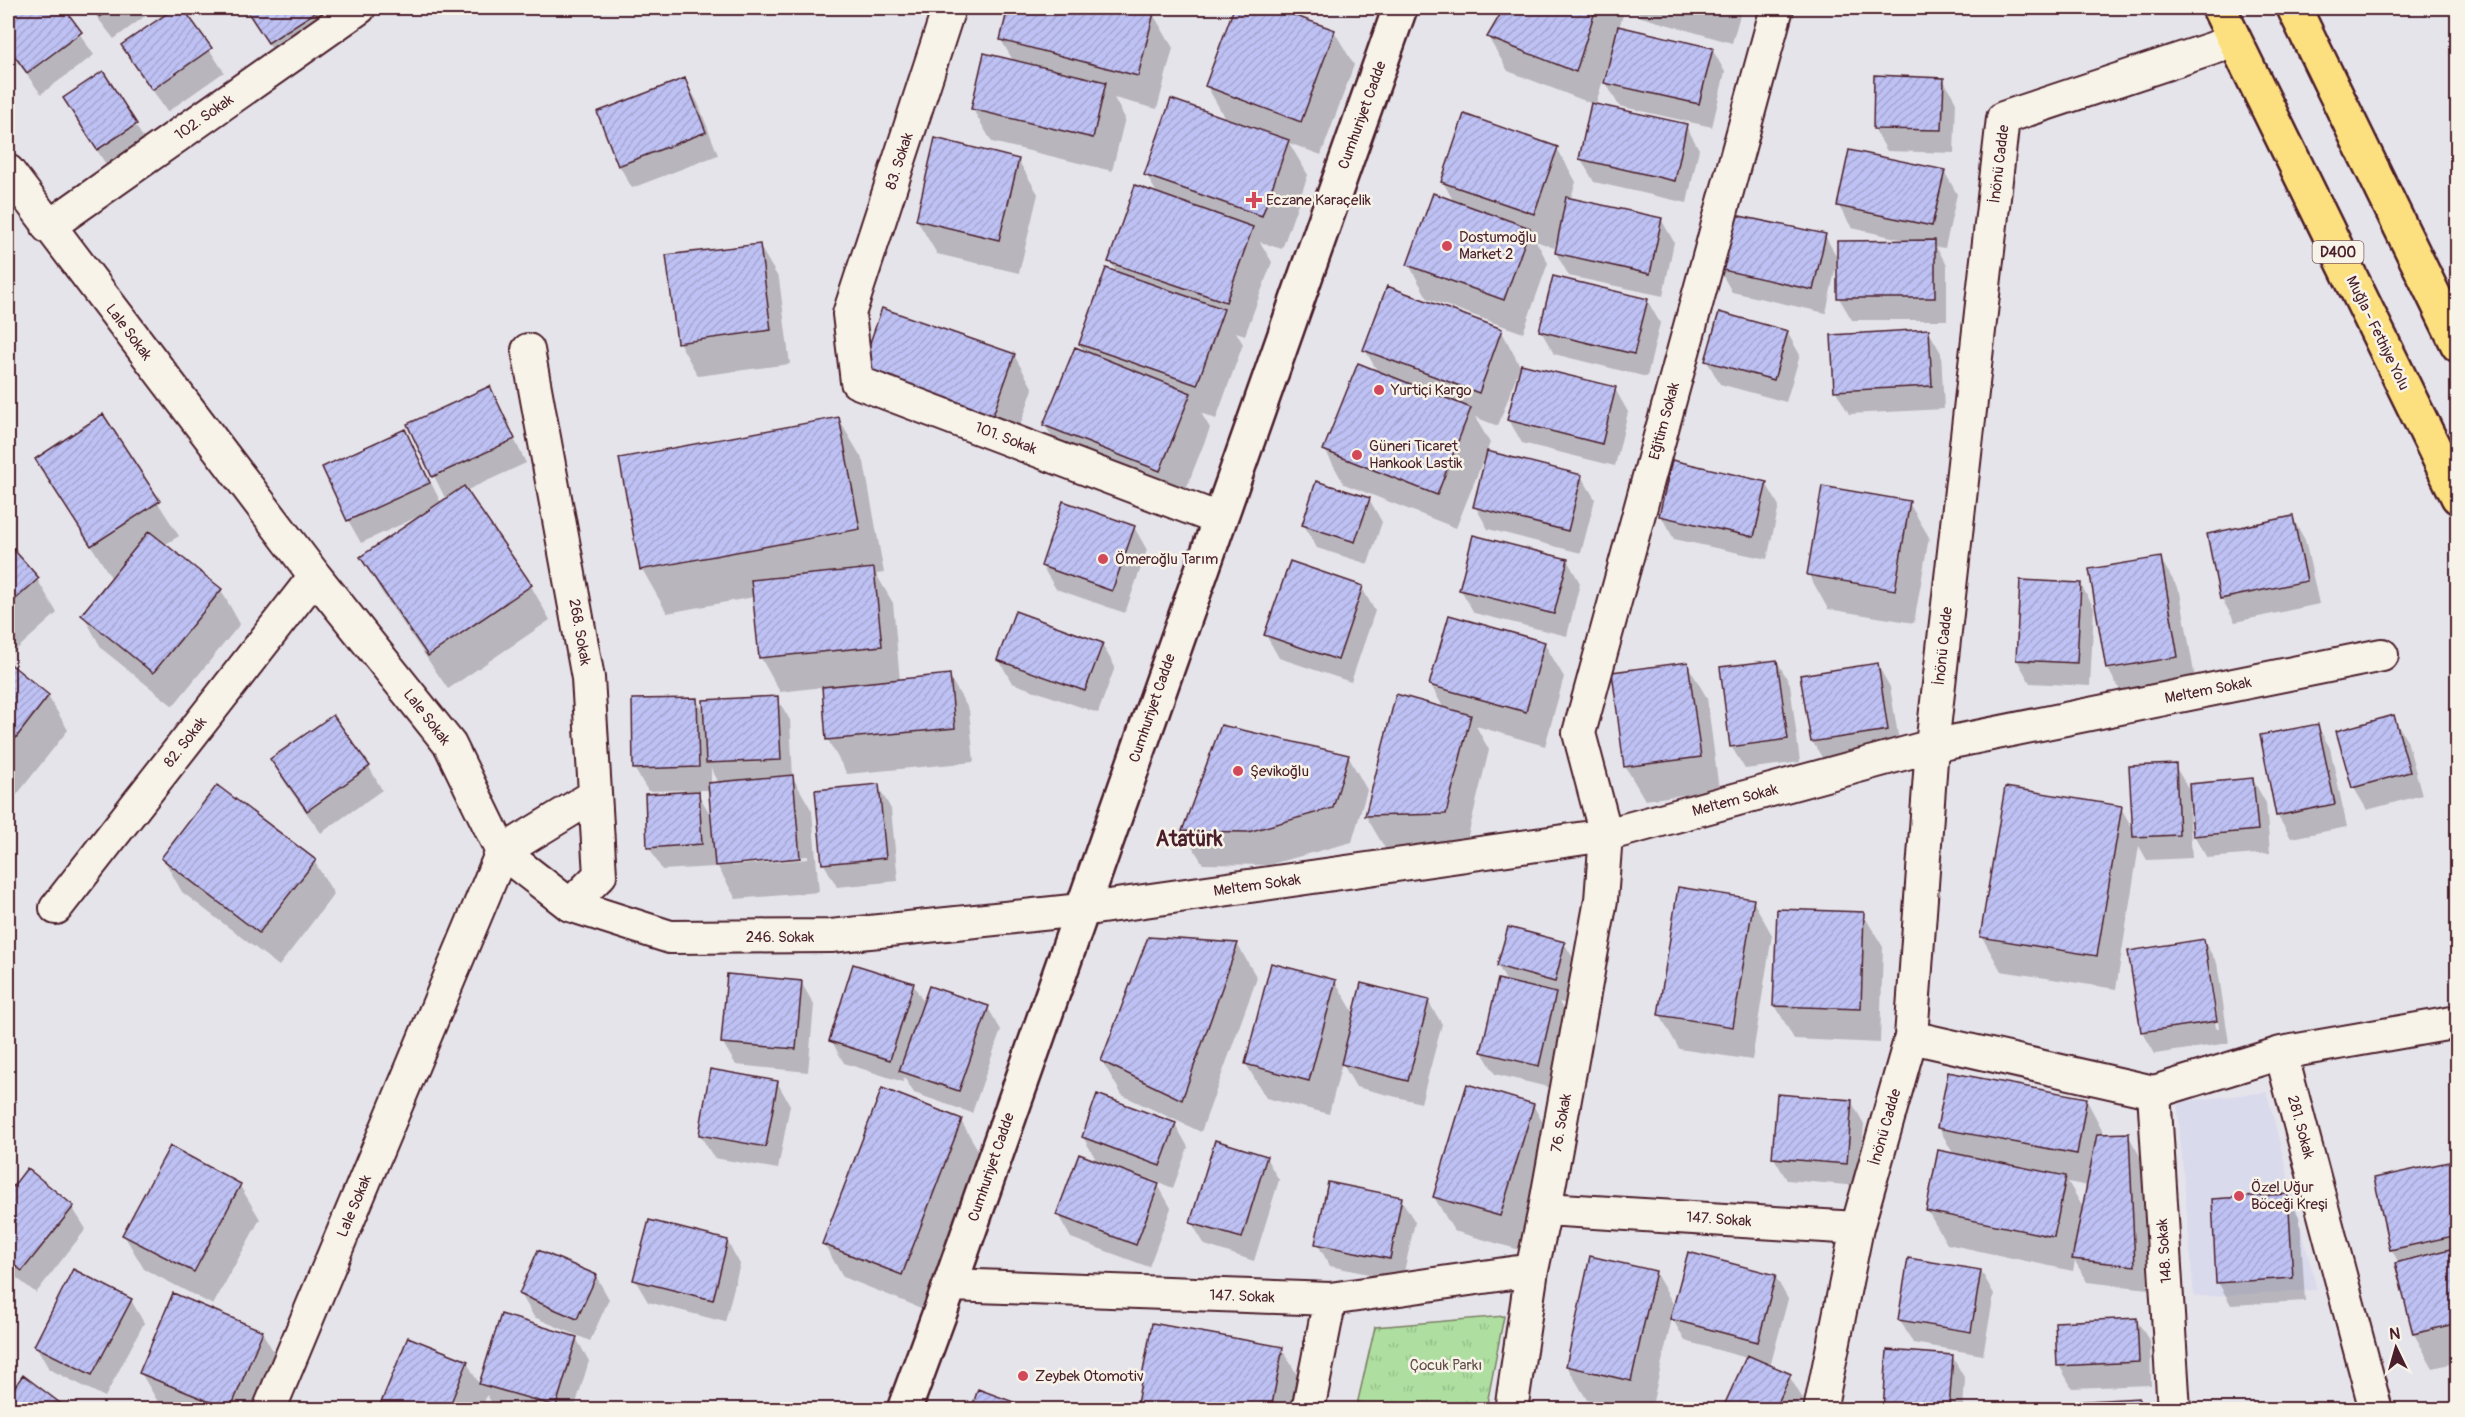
<svg xmlns="http://www.w3.org/2000/svg" width="2465" height="1417" font-family="Pangolin,sans-serif">
<style>
.built{fill:#dadaed}
.park{fill:url(#park-tufts);stroke:#7c7f66;stroke-width:1.5}
.shadow{fill:#0003;fill-rule:evenodd}
.building{fill:url(#building-hatch);stroke:#4a1f2b;stroke-width:1.5}
.lines{fill:none;stroke-linecap:round;stroke-linejoin:round}
.street-casing{stroke:#4a1f2b;stroke-width:36}
.secondary-casing{stroke:#4a1f2b;stroke-width:38}
.highway-casing{stroke:#4a1f2b;stroke-width:38}
.street{stroke:#f7f3e8;stroke-width:32}
.secondary{stroke:#f7f3e8;stroke-width:33}
.highway{stroke:#fce080;stroke-width:33}
.poi-dot{fill:#d1495b;stroke:#f7f3e8;stroke-width:2}
.labels{text-anchor:middle;stroke-width:5;stroke-linejoin:round;paint-order:stroke}
.shield{fill:#f7f3e8;stroke:#7e5f64;stroke-width:1.5}
.shield-label{font-size:14px;font-weight:bold;fill:#4a1f2b}
.street-label{font-size:15px;fill:#4a1f2b;stroke:#f7f3e8}
.poi-label{font-size:15px;fill:#4a1f2b;stroke:#f7f3e8;text-anchor:start}
.park-label{font-size:15px;fill:#634f48;stroke:#f7f3e8}
.district-label{font-size:21px;font-weight:bold;fill:#4a1f2b;stroke:#f7f3e8}
</style>
<defs>
<pattern id="park-tufts" width="24" height="20" patternUnits="userSpaceOnUse" patternTransform="scale(1.5)"><rect width="24" height="20" fill="#aedfa0"/><path d="M3 7l-1-3M5 7V3M7 7l1-3M15 17l-1-3M17 17v-4M19 17l1-3" fill="none" stroke="#97bf8a"/></pattern>
<pattern id="building-hatch" width="6" height="6" patternUnits="userSpaceOnUse" patternTransform="scale(1.5)"><rect width="6" height="6" fill="#bec1f3"/><path d="M-1 1l2-2M0 6l6-6M5 7l2-2" fill="none" stroke="#a5a5d0"/></pattern>
</defs>
<rect width="100%" height="100%" fill="#e6e4eb"/>
<filter id="ink" filterUnits="userSpaceOnUse"><feTurbulence type="fractalNoise" baseFrequency=".0167" numOctaves="2"/><feDisplacementMap in="SourceGraphic" scale="12" xChannelSelector="R" yChannelSelector="G"/><feConvolveMatrix kernelMatrix="1 2 1 2 8 2 1 2 1" color-interpolation-filters="sRGB"/></filter>
<g filter="url(#ink)">
<path class="built" d="M2267,1092L2317,1290L2194,1297L2177,1102Z"/>
<path class="park" d="M1504,1316L1486,1409H1356L1375,1327Z"/>
<path class="shadow" d="M8,8H62L94,55L41,94L8,49Z
M90,8H156L114,39Z
M177,8H182L224,72L167,112L123,45Z
M244,8H325L337,29L283,65Z
M1010,8H1129L1153,14L1173,48L1157,109L1114,98L1125,118L1112,171L992,142L972,108L1014,62L1001,40Z
M1236,8H1270L1334,31L1354,65L1321,155L1289,143L1308,175L1282,249L1260,242L1272,262L1245,335L1236,332L1243,344L1216,419L1201,413L1210,428L1180,504L1064,459L1045,425L1085,353L1080,344L1117,273L1110,261L1158,195L1146,174L1226,120L1207,86Z
M1505,8H1625L1619,28L1712,49L1725,72L1712,127L1619,106L1606,83L1611,62L1609,61L1595,106L1686,126L1699,149L1687,203L1594,182L1581,159L1593,104L1508,71L1488,37Z
M1635,8H1742L1732,43L1641,17Z
M103,73L149,147L111,172L78,121Z
M1943,79L1956,102L1954,153L1887,151L1874,128Z
M685,80L698,103L718,155L632,188L619,165Z
M1557,148L1576,182L1570,200L1661,219L1674,242L1663,296L1569,276L1556,253L1560,236H1558L1554,248L1536,241L1548,263L1523,333L1428,299L1409,265L1454,202L1443,182Z
M1018,160L1038,194L1019,273L937,254L917,220Z
M1944,171L1957,194L1945,248L1936,247L1947,265V320H1852L1839,298L1837,261L1826,313L1732,292L1719,269L1825,236L1838,259L1909,241L1852,228L1838,205Z
M759,245L779,279L790,364L698,376L679,342Z
M8,271L17,285L8,295Z
M1647,300L1660,323L1647,377L1554,354L1541,331Z
M883,310L1014,355L1033,389L1011,452Z
M1501,330L1520,366L1615,389L1628,412L1615,466L1522,443L1509,420L1522,366H1520L1498,426L1475,417L1490,443L1456,528L1344,484L1325,450L1378,372L1365,350Z
M1928,330L1941,353L1944,409L1849,414L1836,391Z
M1787,332L1800,355L1786,402L1720,384L1707,361Z
M489,388L526,463L465,491L531,586L550,620L448,689L381,591L362,557L417,517L361,543L348,520L405,430L441,503L446,500L409,425Z
M103,416L179,536L164,545L221,590L240,624L173,706L102,649L83,615L112,579L37,459Z
M838,418L864,462L884,573L876,574L893,603L900,681L949,676L969,710L974,762L847,774L828,740L823,687L780,692L761,658L754,597L667,613L642,569Z
M1581,476L1595,499L1581,553L1488,529L1475,506Z
M1766,483L1779,506L1767,559L1674,539L1661,516Z
M1369,499L1382,522L1368,564L1317,548L1304,525Z
M1909,503L1929,537L1914,623L1828,609L1809,575Z
M2292,517L2305,540L2319,604L2235,622L2222,599L2208,535Z
M1134,527L1147,550L1125,613L1056,589L1042,566Z
M8,545L37,579L57,613L8,657Z
M2160,558L2180,592L2197,690L2127,703L2108,669L2090,571Z
M1567,560L1580,583L1567,636L1474,613L1461,590Z
M2081,585L2094,608L2090,686L2030,683L2017,660Z
M1362,588L1375,611L1351,682L1279,658L1266,635Z
M1544,643L1564,677L1545,746L1476,726L1489,750L1465,848L1386,850L1366,816L1397,696L1444,709L1431,685Z
M1102,644L1115,667L1098,713L1012,683L999,660Z
M1777,661L1790,684L1800,762L1745,769L1731,746Z
M8,664L48,696L68,730L8,806Z
M1687,664L1707,698L1719,790L1645,800L1625,766Z
M1877,664L1890,687L1901,753L1826,764L1812,741Z
M777,698L790,720L793,778L812,811L819,892L736,899L714,860V867L662,870L649,847L684,790L648,791L634,768L696,699L705,714ZM711,768L719,783L711,784ZM696,790H710L712,818L707,809ZM808,856V859L731,866V863Z
M333,717L369,767L382,790L321,833L285,783L272,760Z
M2393,717L2407,740L2422,795L2367,810L2354,788Z
M2317,725L2330,748L2347,827L2291,838L2277,815Z
M1348,756L1367,790L1352,842L1268,865L1203,864L1183,831Z
M2175,766L2191,793L2253,780L2266,803L2270,853L2207,858L2194,835L2192,808H2189L2192,858L2147,860L2139,846L2116,989L2001,971L1982,937L2121,808L2134,831Z
M878,786L891,809L898,881L837,887L824,864L817,792Z
M163,858L314,861L334,894L279,966L182,892Z
M1753,901L1772,935L1752,1060L1679,1049L1660,1015Z
M1863,914L1883,947L1880,1043L1794,1039L1775,1005Z
M2203,940L2217,963L2229,1043L2155,1054L2142,1031ZM2206,963H2209L2219,1028H2216Z
M1564,943L1578,966L1568,1004L1559,1002L1568,1018L1552,1088L1495,1074L1482,1052L1508,984L1498,966Z
M1237,944L1257,978L1201,1132L1122,1095L1102,1061Z
M1335,981L1355,1015L1428,1001L1442,1024L1421,1103L1356,1087L1342,1063L1329,1114L1266,1098L1246,1064Z
M801,982L814,1005L808,1072L736,1065L723,1043Z
M913,984L924,1003L988,1008L1001,1030L972,1113L914,1093L904,1077L903,1082L844,1063L831,1040Z
M777,1082L790,1105L778,1169L714,1158L700,1135Z
M2086,1099L2105,1135H2128L2141,1158L2148,1289L2087,1282L2075,1261L2073,1271L1947,1244L1927,1210L1954,1155L1939,1128ZM2068,1182L2088,1186L2084,1209Z
M1851,1101L1864,1124L1859,1186L1787,1180L1774,1158Z
M1533,1105L1552,1139L1520,1250L1454,1231L1434,1197Z
M961,1121L981,1155L921,1308L843,1277L824,1244Z
M1175,1124L1188,1147L1173,1188L1150,1179L1149,1182L1158,1185L1171,1208L1149,1267L1071,1238L1058,1215L1098,1163L1083,1137Z
M171,1148L240,1186L260,1219L213,1305L144,1269L124,1235Z
M1266,1158L1279,1180L1254,1261L1205,1245L1191,1222Z
M2458,1161V1362L2433,1368L2414,1334L2397,1264L2399,1263L2391,1249Z
M27,1171L72,1207L86,1229L36,1293L8,1271V1196Z
M2287,1196L2300,1218L2305,1301L2231,1305L2218,1282Z
M1401,1199L1415,1222L1402,1281L1330,1266L1317,1243Z
M727,1241L740,1264L725,1322L648,1302L635,1280Z
M1981,1271L1994,1294L1983,1355L1913,1343L1900,1320Z
M1655,1272L1675,1307L1775,1276L1788,1299L1770,1367L1789,1376L1803,1399L1798,1410H1724L1747,1358L1685,1341L1672,1318L1651,1410H1631L1587,1400L1567,1366Z
M596,1276L609,1299L590,1341L534,1317L521,1294Z
M131,1300L144,1323L105,1397L49,1369L36,1346Z
M502,1316L576,1338L589,1361L574,1410H503L494,1407L487,1395L481,1410H380L467,1362L480,1386Z
M2136,1319L2150,1342L2151,1385L2072,1388L2059,1365Z
M262,1332L282,1366L263,1410H166L161,1407L141,1373Z
M1282,1348L1301,1382L1296,1410H1142L1139,1404Z
M1952,1356L1965,1379L1963,1410L1884,1409Z"/>
<path class="building" d="M8,8H64L82,32L27,73L8,47Z
M93,8H112L100,17Z
M175,8H183L212,48L152,90L121,45Z
M245,8H322L268,43Z
M1008,8H1135L1154,13L1138,76L1000,40Z
M1234,8H1274L1335,30L1301,122L1205,86Z
M1504,8H1596L1576,72L1487,37Z
M1618,26L1713,48L1699,104L1604,83Z
M984,53L1106,82L1093,138L971,109Z
M103,71L137,124L97,150L63,98Z
M1874,75L1944,78L1942,130L1873,129Z
M685,78L706,132L618,166L597,112Z
M1171,99L1289,140L1262,216L1144,175Z
M1591,103L1687,124L1675,181L1579,159Z
M1464,114L1558,147L1534,214L1441,182Z
M935,138L1019,159L999,240L916,220Z
M1849,150L1945,170L1932,226L1837,206Z
M1135,185L1253,227L1226,302L1108,262Z
M1433,193L1530,228L1504,300L1407,265Z
M1566,197L1662,218L1650,274L1555,253Z
M1730,214L1826,234L1813,290L1718,269Z
M1935,240V298H1837V241Z
M760,244L771,330L677,343L666,255Z
M1106,268L1224,309L1197,385L1079,344Z
M1553,276L1648,299L1634,354L1539,331Z
M1387,286L1502,329L1479,393L1363,350Z
M882,308L1015,354L992,418L860,372Z
M1719,312L1788,331L1774,380L1705,361Z
M1929,329L1932,386L1834,391L1831,335Z
M1075,347L1191,393L1160,471L1043,425Z
M1358,363L1471,408L1437,495L1323,450Z
M1521,364L1616,387L1602,444L1507,420Z
M490,386L515,439L432,477L407,424Z
M103,414L160,501L91,546L35,459Z
M839,417L860,529L640,570L619,458Z
M405,429L430,483L347,521L322,467Z
M1487,451L1582,475L1568,531L1473,507Z
M1672,460L1767,482L1754,537L1659,516Z
M1316,481L1370,498L1355,542L1302,525Z
M464,486L532,585L428,656L360,557Z
M1822,486L1910,501L1895,590L1807,575Z
M1063,501L1135,526L1112,591L1041,566Z
M2293,516L2307,581L2220,599L2207,534Z
M149,531L222,589L153,673L81,615Z
M1473,535L1568,559L1554,614L1459,590Z
M8,543L39,578L8,606Z
M2161,557L2178,657L2106,669L2089,569Z
M1290,561L1363,586L1338,660L1264,635Z
M874,568L882,646L759,658L751,580Z
M2020,580L2081,583L2077,663L2016,660Z
M1015,611L1103,643L1085,691L997,660Z
M1449,615L1545,642L1526,712L1429,685Z
M1777,660L1788,739L1730,747L1720,667Z
M8,662L49,695L8,748Z
M1688,662L1701,757L1624,767L1612,672Z
M1878,663L1888,730L1811,742L1800,675Z
M950,674L955,728L826,740L822,687Z
M1396,694L1471,715L1446,814L1365,816Z
M778,696L781,760L706,763L703,700Z
M697,698L699,767L633,769L632,699Z
M333,715L370,766L307,811L270,759Z
M2394,715L2410,772L2352,788L2336,731Z
M2318,724L2335,804L2276,816L2260,735Z
M1221,725L1349,755L1333,808L1248,832L1182,831Z
M2176,764L2179,835L2133,837L2129,766Z
M793,775L800,858L715,866L708,783Z
M2253,778L2258,830L2193,836L2189,784Z
M879,784L886,858L822,864L815,790Z
M217,785L316,860L259,933L161,858Z
M2005,787L2122,806L2097,956L1980,937Z
M699,791L702,844L647,848L645,794Z
M1678,887L1754,899L1733,1027L1658,1015Z
M1777,909L1864,912L1861,1009L1773,1006Z
M1508,927L1565,942L1555,982L1497,966Z
M1148,937L1238,943L1182,1100L1101,1061Z
M2204,939L2217,1021L2141,1032L2128,951Z
M1271,963L1336,980L1309,1081L1245,1064Z
M853,964L914,983L890,1060L829,1041Z
M727,974L802,981L796,1049L721,1043Z
M1498,979L1556,993L1539,1066L1481,1052Z
M1361,983L1429,1000L1408,1081L1341,1064Z
M929,986L989,1006L959,1091L899,1071Z
M710,1069L778,1081L766,1147L699,1135Z
M1948,1072L2087,1098L2077,1154L1937,1128Z
M1467,1084L1534,1104L1500,1216L1433,1197Z
M882,1088L962,1119L902,1275L822,1244Z
M1097,1094L1176,1123L1160,1166L1082,1137Z
M1777,1094L1852,1100L1847,1164L1772,1158Z
M2129,1133L2135,1266L2072,1259L2097,1134Z
M1215,1140L1267,1156L1242,1238L1190,1223Z
M170,1146L241,1184L194,1272L122,1235Z
M1938,1150L2066,1176L2054,1237L1926,1211Z
M1079,1154L1159,1184L1136,1245L1056,1215Z
M2458,1160V1235L2390,1250L2374,1178Z
M27,1168L74,1206L22,1271L8,1260V1193Z
M1328,1182L1402,1197L1390,1259L1315,1244Z
M2288,1194L2293,1278L2216,1283L2212,1199Z
M649,1220L728,1240L713,1300L633,1280Z
M2458,1247V1323L2413,1334L2395,1263Z
M538,1250L597,1275L577,1319L519,1294Z
M1688,1252L1776,1275L1758,1342L1670,1319Z
M1590,1256L1656,1271L1631,1381L1566,1366Z
M1908,1258L1981,1270L1971,1332L1898,1320Z
M73,1269L132,1299L92,1375L34,1346Z
M173,1293L263,1331L230,1410L139,1373Z
M501,1314L577,1337L556,1406L479,1384Z
M2137,1318L2139,1362L2057,1366L2055,1322Z
M1152,1323L1283,1347L1271,1410H1168L1137,1404Z
M408,1337L468,1361L448,1410H378Z
M1887,1350L1953,1355L1949,1410H1883Z
M1747,1355L1791,1374L1775,1410H1722Z
M23,1375L64,1406L62,1410H8V1396Z
M978,1389L1035,1410H971Z
M2139,1398L2140,1410H2054V1403Z"/>
<g class="lines">
<g class="street-casing">
<path id="street" d="M949,8L849,314L857,382L1219,519
M8,171L315,576L450,745L502,852L269,1410
M48,227L359,8
M528,350L588,678L600,875L570,905
M595,795L502,852L570,905L670,937L831,936L1081,910L1606,835L1932,746L2382,655
M56,908L315,576
M1911,1037L2154,1092L2174,1410
M2154,1092L2281,1053
M1545,1209L1857,1228
M950,1285L1330,1299L1532,1270
M1308,1410L1330,1299
M1511,1410L1532,1270L1545,1209L1601,900L1606,835L1579,733L1777,8
M1820,1410L1857,1228L1911,1037L1932,746L2003,118L2235,41
M2376,1410L2281,1053L2458,1022"/>
</g>
<g class="secondary-casing">
<path id="secondary" d="M904,1410L950,1285L1400,8"/>
</g>
<g class="highway-casing">
<path id="highway" d="M2219,8L2458,497
M2294,8L2458,345"/>
</g>
<use href="#street" class="street"/>
<use href="#secondary" class="secondary"/>
<use href="#highway" class="highway"/>
</g>
</g>
<g class="poi-dot">
<path d="M1251 191h6v6h6v6h-6v6h-6v-6h-6v-6h6z"/>
<circle cx="1447" cy="246" r="6"/>
<circle cx="1379" cy="390" r="6"/>
<circle cx="1357" cy="455" r="6"/>
<circle cx="1103" cy="559" r="6"/>
<circle cx="1238" cy="771" r="6"/>
<circle cx="2239" cy="1196" r="6"/>
<circle cx="1023" cy="1376" r="6"/>
</g>
<g class="labels">
<rect class="shield" x="2312.5" y="241" width="51" height="22" rx="4.5"/>
<g class="shield-label">
<text x="2338" y="257">D400</text>
</g>
<g class="street-label">
<text transform="translate(1362 115) rotate(-70)" y="5">Cumhuriyet Cadde</text>
<text transform="translate(204 117) rotate(-35)" y="5">102. Sokak</text>
<text transform="translate(899 161) rotate(-72)" y="5">83. Sokak</text>
<text transform="translate(1999 164) rotate(-83)" y="5">İnönü Cadde</text>
<text transform="translate(129 332) rotate(53)" y="5">Lale Sokak</text>
<text transform="translate(2378 333) rotate(64)" y="5">Muğla - Fethiye Yolu</text>
<text transform="translate(1664 421) rotate(-75)" y="5">Eğitim Sokak</text>
<text transform="translate(1006 438) rotate(21)" y="5">101. Sokak</text>
<text transform="translate(580 632) rotate(80)" y="5">268. Sokak</text>
<text transform="translate(1943 646) rotate(-84)" y="5">İnönü Cadde</text>
<text transform="translate(2208 690) rotate(-11)" y="5">Meltem Sokak</text>
<text transform="translate(1152 708) rotate(-71)" y="5">Cumhuriyet Cadde</text>
<text transform="translate(427 717) rotate(52)" y="5">Lale Sokak</text>
<text transform="translate(185 742) rotate(-52)" y="5">82. Sokak</text>
<text transform="translate(1735 800) rotate(-15)" y="5">Meltem Sokak</text>
<text transform="translate(1257 885) rotate(-8)" y="5">Meltem Sokak</text>
<text x="780" y="942">246. Sokak</text>
<text transform="translate(1561 1123) rotate(-80)" y="5">76. Sokak</text>
<text transform="translate(1885 1127) rotate(-74)" y="5">İnönü Cadde</text>
<text transform="translate(2301 1127) rotate(75)" y="5">281. Sokak</text>
<text transform="translate(991 1167) rotate(-71)" y="5">Cumhuriyet Cadde</text>
<text transform="translate(354 1206) rotate(-67)" y="5">Lale Sokak</text>
<text transform="translate(1719 1219) rotate(4)" y="5">147. Sokak</text>
<text transform="translate(2164 1251) rotate(-94)" y="5">148. Sokak</text>
<text transform="translate(1242 1296) rotate(2)" y="5">147. Sokak</text>
</g>
<g class="poi-label">
<text x="1266" y="205">Eczane Karaçelik</text>
<text x="1459" y="242">Dostumoğlu<tspan x="1459" dy="17">Market 2</tspan></text>
<text x="1391" y="395">Yurtiçi Kargo</text>
<text x="1369" y="451">Güneri Ticaret<tspan x="1369" dy="17">Hankook Lastik</tspan></text>
<text x="1115" y="564">Ömeroğlu Tarım</text>
<text x="1250" y="776">Şevikoğlu</text>
<text x="2251" y="1192">Özel Uğur<tspan x="2251" dy="17">Böceği Kreşi</tspan></text>
<text x="1035" y="1381">Zeybek Otomotiv</text>
</g>
<g class="park-label">
<text x="1446" y="1370">Çocuk Parkı</text>
</g>
<g class="district-label">
<text x="1189" y="846">Atatürk</text>
</g>
</g>
<rect width="2465" height="1417" fill="none" stroke="#f7f3e8" stroke-width="30"/>
<rect x="15" y="15" width="2435" height="1387" fill="none" stroke="#4a1f2b" stroke-width="2" filter="url(#ink)"/>
<g transform="translate(2396 1348) rotate(355)" stroke="#f7f3e8" stroke-width="4.5" paint-order="stroke">
<path d="M0-4.5L10 22L0 15L-10 22Z" fill="#4a1f2b"/>
<text y="-9" font-size="16" font-weight="bold" text-anchor="middle" fill="#4a1f2b">N</text>
</g>
</svg>
